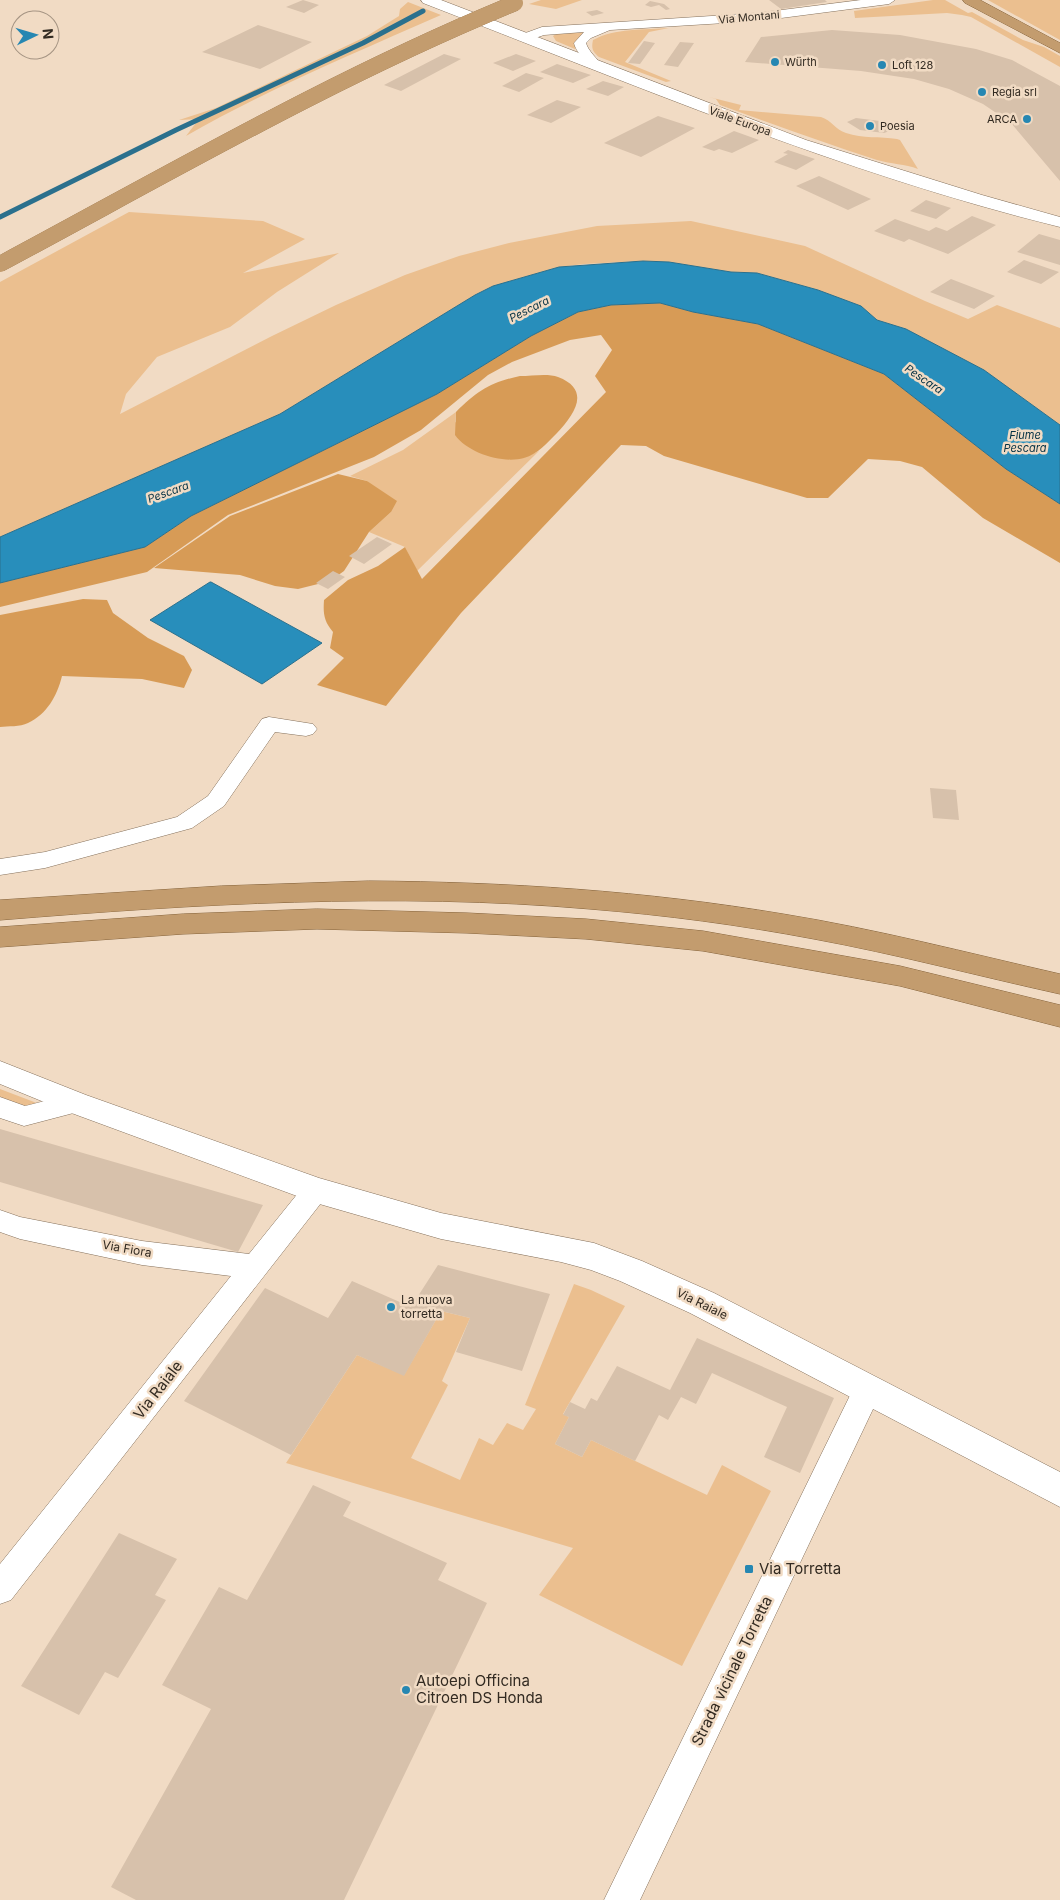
<svg xmlns="http://www.w3.org/2000/svg" width="1060" height="1900" font-family="Inter,sans-serif">
<style>
.green{fill:#ebbf8f}
.forest{fill:#d79b56}
.water{fill:#288ebb;stroke:#2b708d}
.lines{fill:none;stroke-linecap:round;stroke-linejoin:round}
.stream{stroke:#2b708d;stroke-width:5}
.building{fill:#d7c1ab}
.minor-casing{stroke:#85715c;stroke-width:1}
.tertiary-casing{stroke:#85715c;stroke-width:1}
.secondary-casing{stroke:#85715c;stroke-width:1}
.trunk-casing{stroke:#86643c;stroke-width:1}
.minor{fill:#fff;fill-rule:evenodd}
.tertiary{fill:#fff;fill-rule:evenodd}
.secondary{fill:#fff;fill-rule:evenodd}
.trunk{fill:#c39c6e;fill-rule:evenodd}
.trunk-bridge-casing{stroke:#86643c;stroke-width:16;stroke-linecap:butt}
.trunk-bridge{stroke:#c39c6e;stroke-width:16}
.poi-dot{fill:#2687b2;stroke:#f1dbc4;stroke-width:2}
.labels{text-anchor:middle;stroke-width:5;stroke-linejoin:round;paint-order:stroke}
.far-street-label{font-size:11px;fill:#322a21;stroke:#f1dbc4}
.far-poi-label{font-size:11px;fill:#322a21;stroke:#f1dbc4;text-anchor:start}
.far-water-label{font-size:11px;font-style:italic;fill:#043144;stroke:#f1dbc4}
.street-label{font-size:12px;fill:#322a21;stroke:#f1dbc4}
.poi-label{font-size:12px;fill:#322a21;stroke:#f1dbc4;text-anchor:start}
.near-street-label{font-size:15px;fill:#322a21;stroke:#f1dbc4}
.near-poi-label{font-size:15px;fill:#322a21;stroke:#f1dbc4;text-anchor:start}
</style>
<rect width="100%" height="100%" fill="#f1dbc4"/>
<path class="green" d="M541,0H582L556,9L529,4Z
M933,0H945L968,13L972,12L1023,40L1044,47L1060,56V67L971,17L962,15L947,13L855,18L854,11Z
M988,0H1060V40Z
M408,2L441,15C355,53 268,89 186,136L199,119L179,120L216,108L367,36L399,16L400,9Z
M669,28L649,32L625,62L671,81L666,82L599,57C593,52 591,49 593,40C615,28 644,30 669,28Z
M589,30L576,44L575,49L556,41L553,36L556,34Z
M709,97L741,105L739,110L821,117C831,120 836,130 846,133C863,139 880,136 897,139L900,140L918,169C905,164 891,164 877,160C824,143 772,124 720,105L716,99Z
M129,212L263,221L305,239L243,273L339,253L277,292L230,327L157,357L126,394L120,414L272,336L336,305L405,275L459,256L509,243L597,226L691,221L805,246L925,301L968,319L997,305L1060,328V425L984,370L906,329L877,320L861,306L818,290L757,273L731,272L669,262L643,261L584,264L559,267L493,286L475,295L280,414L0,537V282Z
M456,412L455,422L523,458L539,451L417,571L405,547L369,532L391,512L367,481L350,476L403,450Z
M0,1089L42,1105L33,1109L0,1099Z
M574,1284L591,1290L625,1306L563,1414L569,1417L555,1444L582,1457L591,1440L707,1495L722,1465L771,1491L682,1666L539,1595L573,1548L286,1463L357,1355L404,1375L441,1311L470,1318L442,1381L448,1385L411,1458L460,1480L479,1438L493,1445L507,1423L523,1430L536,1409L525,1405Z"/>
<path class="forest" d="M660,303L693,312L758,324L884,374L1006,469L1060,504V563L983,518L922,467L900,461L868,459L828,498H807L664,456L646,446L621,445L461,613L386,706L317,685L344,658L330,648L333,632C324,621 323,614 324,600L348,580L378,566L405,547L422,579L606,392L595,376L612,350L601,335L570,340L512,362L488,375L421,430L374,457L228,515L147,572L0,607V583L145,547L191,516L437,394L531,336L578,312L611,305Z
M520,376C532,376 548,373 558,377C592,390 574,415 557,433C547,443 538,454 524,458C502,464 468,453 455,435L456,412C477,391 491,382 520,376Z
M338,474L367,481L397,501L391,512L369,532L344,571L330,581L298,589L275,586L240,575L154,568L230,516Z
M83,599L107,600L113,613L148,638L184,656L192,670L184,688L142,679L62,676C57,696 47,714 28,723C20,727 8,726 0,727V615Z"/>
<path class="water" d="M643,261L669,262L731,272L757,273L818,290L861,306L877,320L906,329L984,370L1060,425V504L1006,469L884,374L758,324L693,312L660,303L611,305L578,312L531,336L437,394L191,516L145,547L0,583V537L280,414L475,295L493,286L559,267Z
M210,582H211L322,643L262,684L150,620Z"/>
<g class="lines">
<path class="stream" d="M0,217L176,130L363,43L423,11"/>
</g>
<path class="building" d="M303,0L319,5L304,13L286,7Z
M769,0H825L827,2L781,9Z
M650,1L664,4L670,9L666,10L659,5L651,7L645,5Z
M597,10L604,13L592,16L586,12Z
M258,25L312,42L260,69L202,52Z
M832,30L900,35L976,49L1012,60L1060,86V181L1011,123L983,104L949,89L914,79L861,71L745,62L761,37Z
M644,41L655,43L640,64L628,63Z
M680,42L694,43L678,67L664,65Z
M444,54L461,59L401,91L384,85Z
M516,54L536,61L513,71L493,63Z
M557,64L591,75L573,83L540,72Z
M526,73L544,78L519,92L502,86Z
M603,81L624,87L608,96L586,89Z
M557,100L581,107L551,123L527,115Z
M658,116L695,128L641,157L604,143Z
M856,118L880,121L890,124L895,129L884,133L860,130L847,122Z
M734,131L759,140L732,153L719,149L714,151L702,147Z
M788,150L815,159L796,170L774,162L788,154L783,153Z
M819,176L871,199L848,210L796,186Z
M926,200L951,208L936,219L910,211Z
M972,216L996,225L948,254L909,239L904,242L874,231L895,219L929,231L936,227L947,231Z
M1039,234L1060,240V265L1017,252Z
M1024,260L1059,272L1041,284L1007,272Z
M951,279L995,296L974,309L930,292Z
M377,537L392,544L364,564L349,556Z
M333,571L345,577L328,589L316,583Z
M930,788L956,790L959,820L933,818Z
M0,1129L263,1205L238,1252L0,1182Z
M438,1265L550,1294L522,1371L456,1352L470,1318L441,1311L404,1376L357,1355L291,1455L184,1401L265,1288L328,1318L352,1281L411,1307Z
M697,1338L834,1398L800,1473L764,1457L787,1407L712,1373L696,1404L681,1397L668,1420L659,1415L635,1461L591,1440L582,1457L555,1444L569,1417L563,1415L570,1402L585,1409L591,1398L597,1401L617,1366L670,1390Z
M313,1485L351,1502L343,1516L447,1563L438,1580L487,1603L344,1900H136L111,1887L211,1709L162,1685L219,1587L247,1600Z
M119,1533L177,1559L155,1595L166,1600L118,1678L105,1672L79,1715L21,1686Z"/>
<g class="lines">
<g class="minor-casing">
<path id="minor" d="M861,0H895L889,4L758,21L610,30L591,38L586,43C588,51 598,59 602,66L596,70C589,68 575,50 574,43L584,32L544,35L524,42L518,38L520,35L542,27L758,13Z
M269,717L313,724L317,729L313,734L306,736L275,732L224,806L192,828L45,868L0,875V859L45,852L177,817L208,796L262,719Z
M76,1093L85,1096L89,1103L85,1110L24,1126L0,1118V1097L25,1106Z
M316,1179L325,1182L329,1190L325,1198L11,1600L0,1604V1564L231,1276L142,1265L20,1239L0,1232V1210L20,1217L142,1241L249,1254L307,1182Z
M868,1375L878,1379L883,1388L640,1900H604L858,1379Z"/>
</g>
<g class="tertiary-casing">
<path id="tertiary" d="M0,1061L86,1095L319,1178L441,1213L594,1243L642,1261L714,1293L1060,1472V1507L690,1313L620,1281L591,1270L561,1262L441,1239L316,1203L66,1111L0,1084Z"/>
</g>
<g class="secondary-casing">
<path id="secondary" d="M421,0H441L806,140L982,195L1060,217V227C841,173 633,84 423,3Z"/>
</g>
<g class="trunk-casing">
<path id="trunk" d="M963,0H980L1060,43V53L965,3Z
M369,881C508,882 646,891 783,914C876,929 968,953 1060,974V994C978,976 896,954 814,939C740,925 665,915 590,909C393,892 196,904 0,920V900L221,886Z
M317,909L467,913L586,919L703,931L900,966L1060,1005V1027L900,986L703,951L586,939L467,933L317,929L183,934L0,947V927L183,914Z"/>
</g>
<use href="#minor" class="minor"/>
<use href="#tertiary" class="tertiary"/>
<use href="#secondary" class="secondary"/>
<use href="#trunk" class="trunk"/>
<g class="trunk-bridge-casing">
<path id="trunk-bridge" d="M0,264C170,173 337,76 515,3"/>
</g>
<use href="#trunk-bridge" class="trunk-bridge"/>
</g>
<g class="poi-dot">
<circle cx="775" cy="62" r="5"/>
<circle cx="882" cy="65" r="5"/>
<circle cx="982" cy="92" r="5"/>
<circle cx="1027" cy="119" r="5"/>
<circle cx="870" cy="126" r="5"/>
<circle cx="391" cy="1307" r="5"/>
<rect x="744" y="1564" width="10" height="10" rx="2.5"/>
<circle cx="406" cy="1690" r="5"/>
</g>
<g class="labels">
<g class="far-street-label">
<text transform="translate(749 17) rotate(-5)" y="4">Via Montani</text>
<text transform="translate(740 121) rotate(20)" y="4">Viale Europa</text>
</g>
<g class="far-poi-label">
<text x="785" y="66">Würth</text>
<text x="892" y="69">Loft 128</text>
<text x="992" y="96">Regia srl</text>
<text x="1017" y="123" text-anchor="end">ARCA</text>
<text x="880" y="130">Poesia</text>
</g>
<g class="far-water-label">
<text transform="translate(529 309) rotate(-27)" y="4">Pescara</text>
<text transform="translate(924 379) rotate(34)" y="4">Pescara</text>
<text x="1025" y="439">Fiume<tspan x="1025" dy="13">Pescara</tspan></text>
<text transform="translate(168 492) rotate(-20)" y="4">Pescara</text>
</g>
<g class="street-label">
<text transform="translate(127 1249) rotate(10)" y="4">Via Fiora</text>
<text transform="translate(702 1304) rotate(26)" y="4">Via Raiale</text>
</g>
<g class="poi-label">
<text x="401" y="1304">La nuova<tspan x="401" dy="14">torretta</tspan></text>
</g>
<g class="near-street-label">
<text transform="translate(158 1390) rotate(-52)" y="5">Via Raiale</text>
<text transform="translate(732 1671) rotate(-64)" y="5">Strada vicinale Torretta</text>
</g>
<g class="near-poi-label">
<text x="759" y="1574">Via Torretta</text>
<text x="416" y="1686">Autoepi Officina<tspan x="416" dy="17">Citroen DS Honda</tspan></text>
</g>
</g>
<g transform="translate(35 35) rotate(85)"><circle r="24" fill="#f1dbc4" stroke="#a59483"/>
<path d="M0-4L9 19L0 12L-9 19Z" fill="#2687b2"/>
<text y="-8" font-size="14" font-weight="bold" text-anchor="middle" fill="#322a21">N</text>
</g>
</svg>
